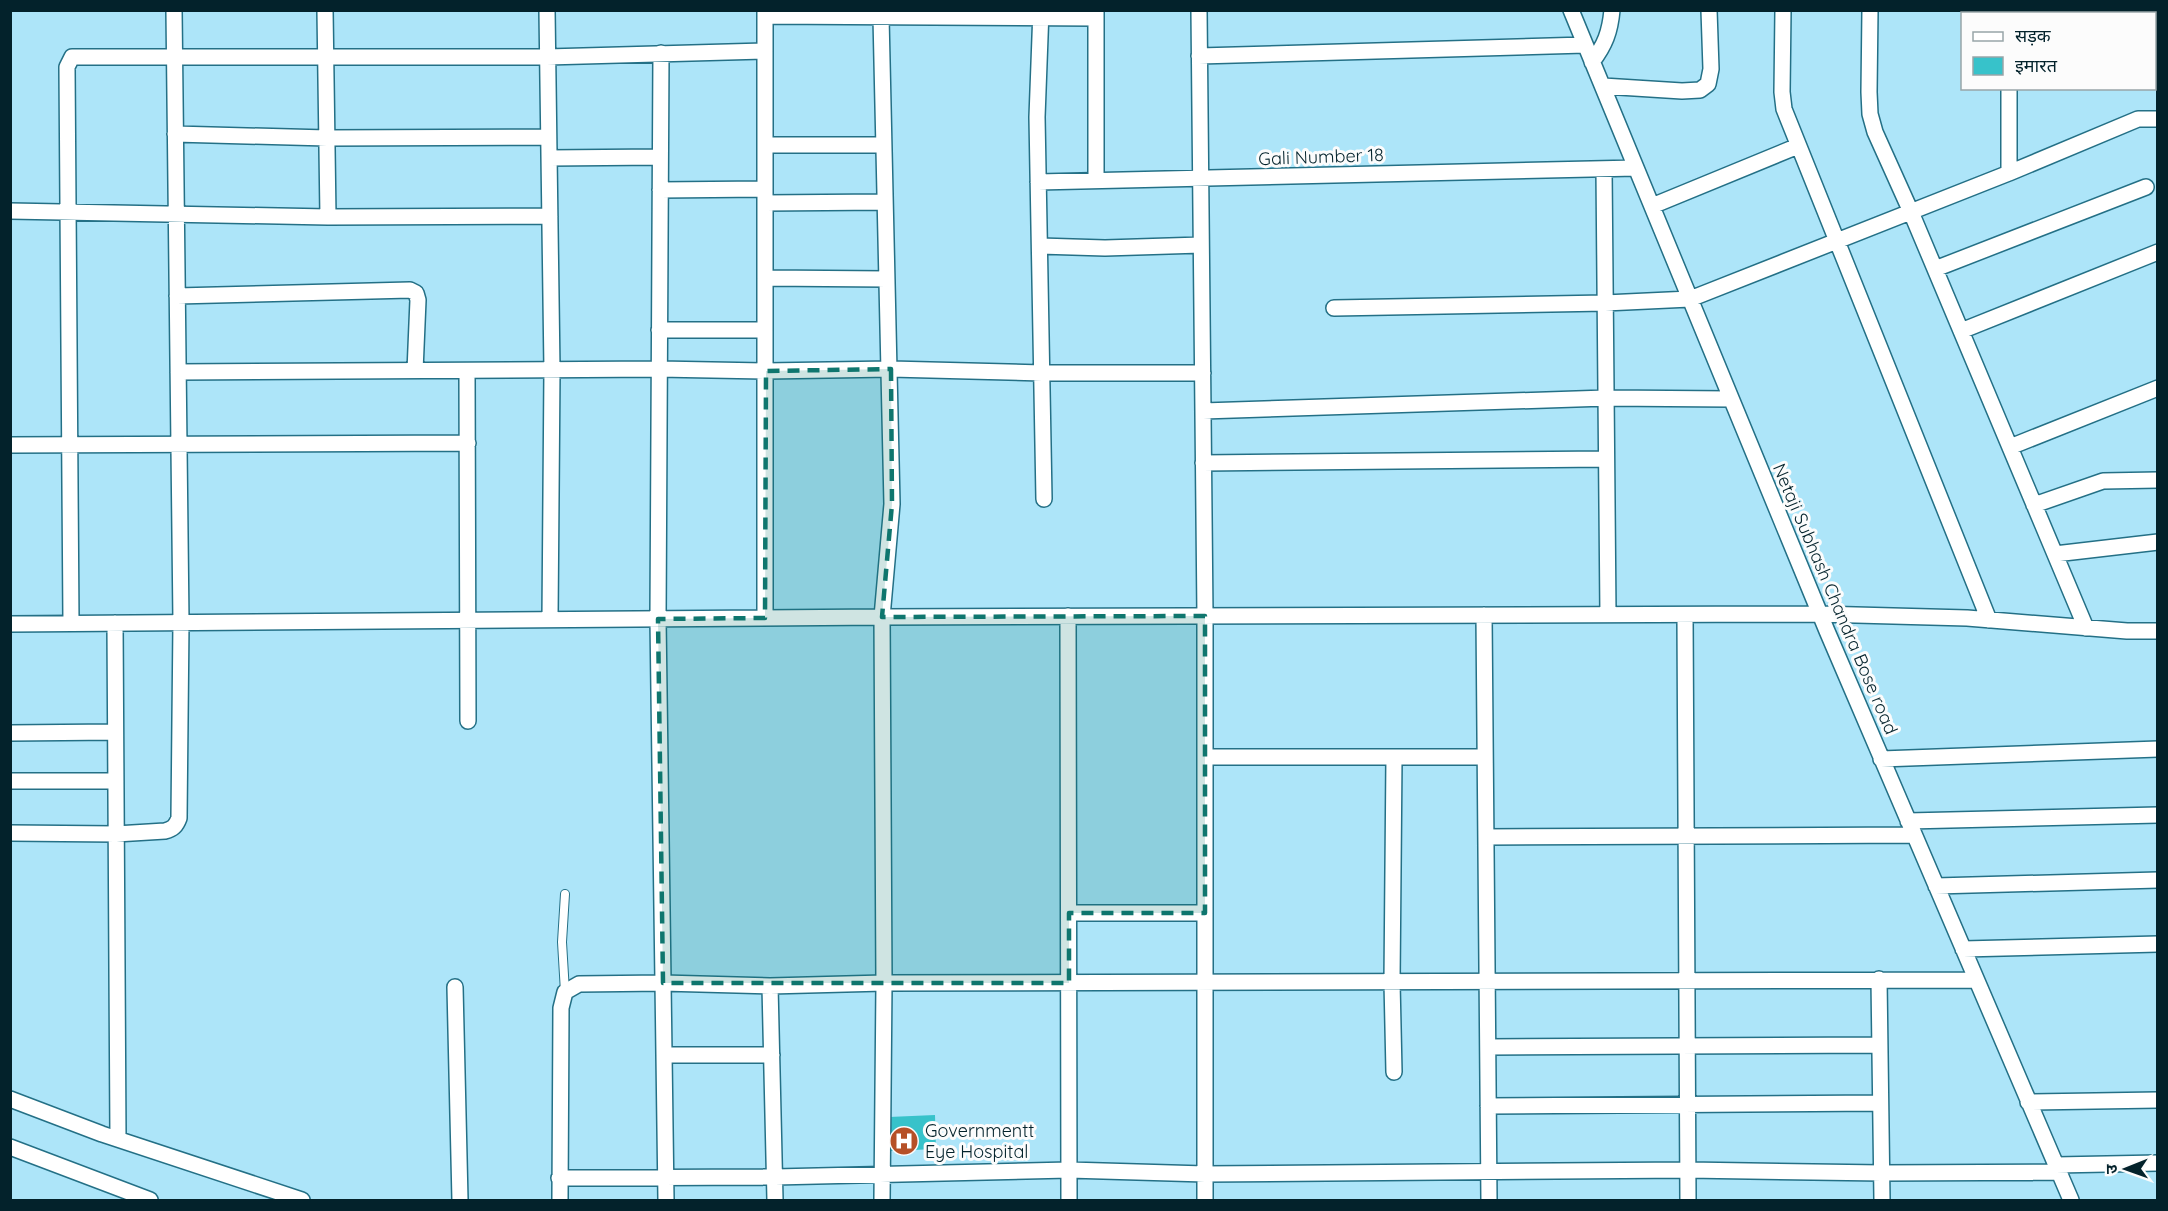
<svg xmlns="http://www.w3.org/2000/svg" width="2168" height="1211" font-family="Quicksand,'Noto Sans Devanagari',sans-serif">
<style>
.building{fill:#37c2ca}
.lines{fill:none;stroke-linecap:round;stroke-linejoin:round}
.service-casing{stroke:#247086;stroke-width:10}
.minor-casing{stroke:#247086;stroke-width:18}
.service{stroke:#fff;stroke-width:8}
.minor{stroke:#fff;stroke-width:15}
.marked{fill:#0f766e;fill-opacity:0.2;stroke:#0f766e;stroke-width:4.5;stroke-dasharray:12 8;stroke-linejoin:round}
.labels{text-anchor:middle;stroke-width:6;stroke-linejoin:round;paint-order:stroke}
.street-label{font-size:18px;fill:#03222b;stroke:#fcfcfc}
.poi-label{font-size:18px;fill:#03222b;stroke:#fcfcfc;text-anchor:start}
</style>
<rect width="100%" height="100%" fill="#ade5f9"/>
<path class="building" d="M935,1115L936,1149L890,1151L889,1117Z"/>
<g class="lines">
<g class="service-casing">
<path id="service" d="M565,894L562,942L565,992"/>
</g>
<g class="minor-casing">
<path id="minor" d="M325,10L328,217
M547,10L552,370L550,619
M765,10V618
M1041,10L1037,117L1044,499
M1199,10L1205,616V1200
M1571,10L1827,631L2071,1200
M1783,10L1782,92L1784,109L1989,620
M1870,10L1869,92L1870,114L1875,132L1911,212L2086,628
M2010,14V10
M765,16L1096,18
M881,17L892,504L882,617L884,983L882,1200
M661,53L658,619L666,1200
M1199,56L1585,45
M2154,56H2158
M1592,62C1605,45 1610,32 1612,10
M1603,86L1682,91L1700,90L1708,84L1711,69L1709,10
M175,134L327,138L548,137
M765,145H884
M549,158L660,157
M1604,169L1608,615
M2009,173L2138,119H2158
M1096,181V10
M1038,182L1636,168
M660,190L765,189
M765,203L884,202
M1652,206L1798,146
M10,211L328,217L550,216
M1040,246L1105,248L1201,245
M1935,269L2146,187
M765,278L887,279
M177,296L410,290L416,293L418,300L415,371
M1334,308L1605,303L1690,299L2009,173V88
M659,330H765
M1961,331L2158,252
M467,371L468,721
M178,372L659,369L766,371L891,369L1042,373H1203
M1203,411L1606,398L1731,399
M10,445L468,443
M2010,447L2158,388
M1203,463L1606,459
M2034,505L2103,481L2158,480
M2055,554L2158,542
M1484,615L1489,1200
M1685,615L1688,1200
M1068,616L1069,1200
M71,623L67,67L72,57H547L765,51
M115,623L118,1139
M10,624L882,617L1819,614L1967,618L2127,631H2158
M10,733L115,732
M1205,757H1394L1392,982L1394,1072
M1394,757H1485
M1881,759L2158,749
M10,781H116
M1908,821L2158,815
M10,833L116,834L165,831C173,829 176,826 179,818L181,622L174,10
M1486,837L1914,835
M1936,886L2158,880
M1069,913H1205
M1963,949L2158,944
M1879,979L1882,1200
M770,986L775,1200
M455,987L460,1200
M1488,1047L1880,1045
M664,1055H772
M10,1099L102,1134L302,1200
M2028,1102L2158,1100
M1488,1106L1880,1103
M10,1147L150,1200
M2056,1165L2158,1163
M559,1178L775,1177L1069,1170L1205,1174L1688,1170L1882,1173L2058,1172
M560,1200L561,1008L565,992L579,984L663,983L770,986L884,983L1976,980"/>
</g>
<use href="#service" class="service"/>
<use href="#minor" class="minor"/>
</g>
<path class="marked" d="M891,369L892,504L882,617L1205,616V913H1069V983H663L658,619L765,618L766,371Z"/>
<defs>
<g id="hospital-disc" transform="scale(1.5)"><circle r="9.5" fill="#b65027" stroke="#fcfcfc"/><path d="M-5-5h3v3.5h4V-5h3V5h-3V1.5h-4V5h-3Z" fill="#fff"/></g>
</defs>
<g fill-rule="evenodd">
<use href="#hospital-disc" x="904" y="1141"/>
</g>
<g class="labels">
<g class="street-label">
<text transform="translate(1321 157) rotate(-2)" y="6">Gali Number 18</text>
<text transform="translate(1835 599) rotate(67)" y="6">Netaji Subhash Chandra Bose road</text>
</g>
<g class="poi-label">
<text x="925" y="1137">Governmentt<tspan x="925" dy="21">Eye Hospital</tspan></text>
</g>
</g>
<rect width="2168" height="1211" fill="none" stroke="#03222b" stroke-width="24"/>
<rect x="1961" y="12" width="195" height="78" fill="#fcfcfc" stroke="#98a5a8" stroke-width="1.5"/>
<rect x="1973" y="32" width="30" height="9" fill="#ffffff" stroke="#98a5a8" stroke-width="1.5"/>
<text x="2015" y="42" font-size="18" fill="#03222b">सड़क</text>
<rect x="1973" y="57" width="30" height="18" fill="#37c2ca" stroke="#98a5a8" stroke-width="1.5"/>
<text x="2015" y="72" font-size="18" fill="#03222b">इमारत</text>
<g transform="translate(2126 1169) rotate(269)" stroke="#fcfcfc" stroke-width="4.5" paint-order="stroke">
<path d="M0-4.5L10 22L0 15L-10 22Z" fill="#03222b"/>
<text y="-9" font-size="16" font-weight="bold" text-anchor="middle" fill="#03222b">उ</text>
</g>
</svg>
